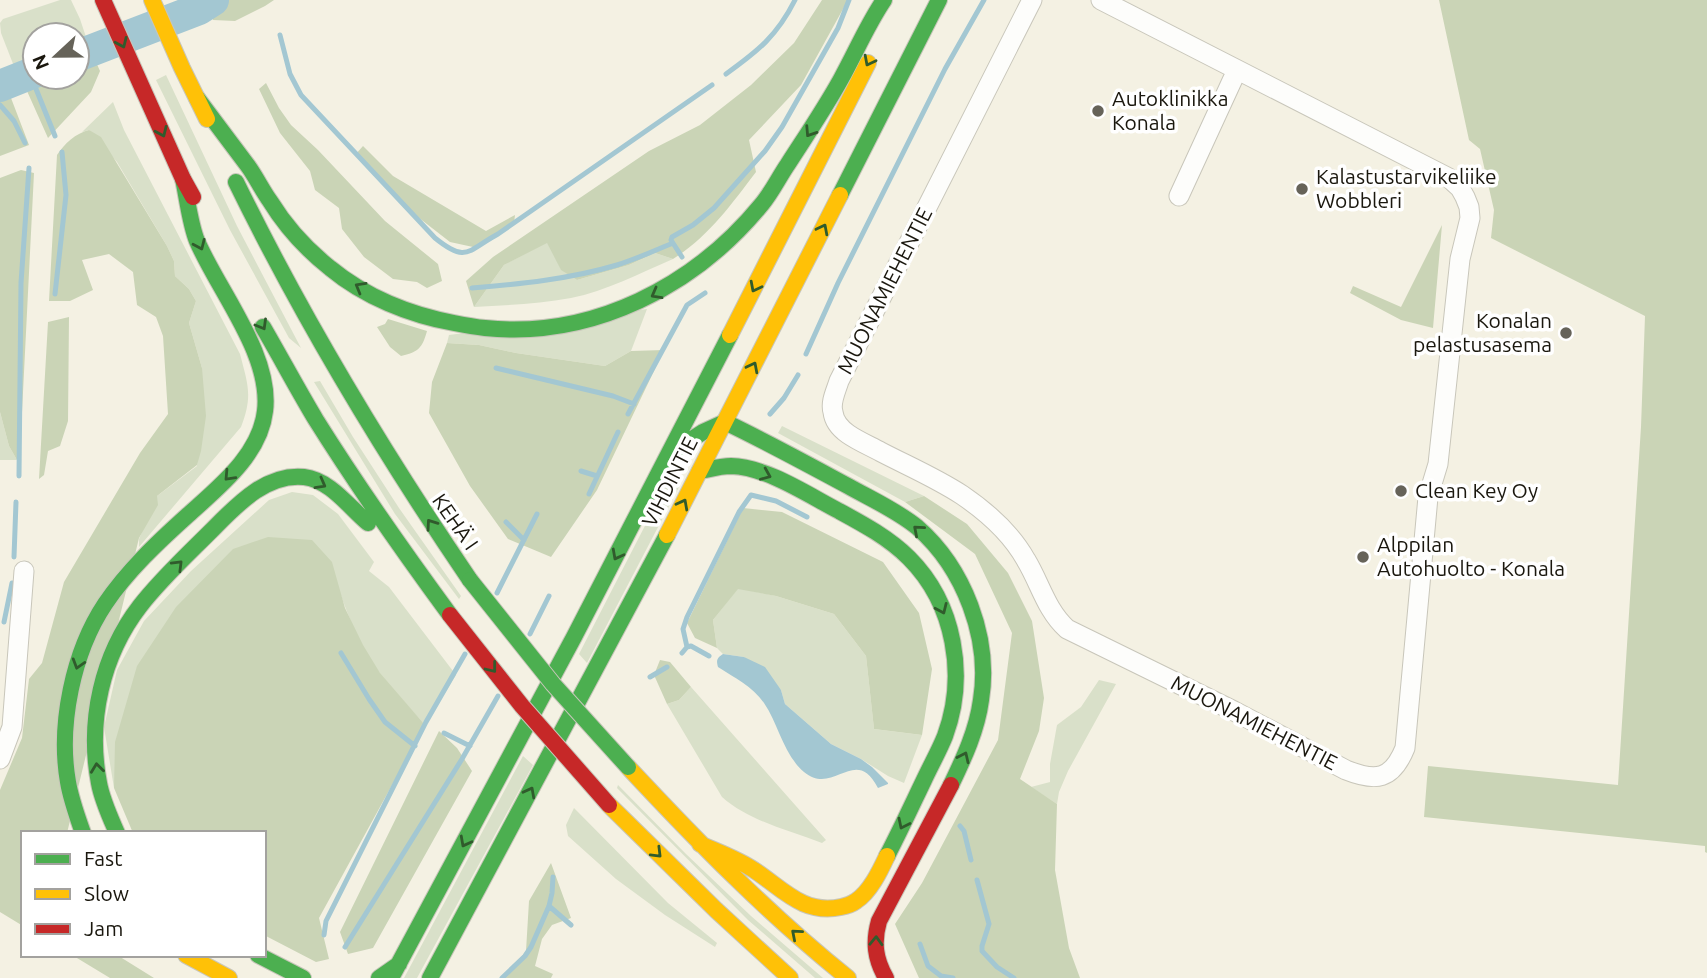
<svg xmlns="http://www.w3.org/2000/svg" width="1707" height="978" font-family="Ubuntu,sans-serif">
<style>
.green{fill:#d9e0c9}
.forest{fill:#cad4b6}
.water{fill:#a3c7d2}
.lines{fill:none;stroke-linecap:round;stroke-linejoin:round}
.stream{stroke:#a3c7d2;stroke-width:5}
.river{stroke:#a3c7d2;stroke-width:32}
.street-casing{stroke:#c8c6ba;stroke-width:21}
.fast-casing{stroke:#c8c6ba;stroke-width:18}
.slow-casing{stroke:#c8c6ba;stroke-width:18}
.jam-casing{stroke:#c8c6ba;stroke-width:18}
.street{stroke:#fdfdfb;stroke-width:19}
.fast{stroke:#4caf50;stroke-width:16}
.slow{stroke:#ffc107;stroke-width:16}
.jam{stroke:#c62828;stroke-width:16}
.fast-bridge-casing{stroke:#c8c6ba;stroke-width:18;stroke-linecap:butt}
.jam-bridge-casing{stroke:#c8c6ba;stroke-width:18;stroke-linecap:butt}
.fast-bridge{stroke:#4caf50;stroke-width:16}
.jam-bridge{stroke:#c62828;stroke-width:16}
.oneway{stroke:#305b2c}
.poi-dot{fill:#666359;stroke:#fff;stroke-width:2.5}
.labels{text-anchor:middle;stroke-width:7;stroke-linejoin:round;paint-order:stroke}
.poi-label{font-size:21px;fill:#1a170e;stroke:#fff;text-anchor:start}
.street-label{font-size:21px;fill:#1a170e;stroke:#fff}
</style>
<rect width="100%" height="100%" fill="#f4f1e3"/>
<path class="green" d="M60,0H71L80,19L88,43L77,48V35H35V66L17,74L1,33L0,23L3,19Z
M166,75L237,226L301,348L289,338L230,230L156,80Z
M113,102L124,130L240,354C248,385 253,396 241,427L139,547V539L157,496L197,466L202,368L189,323L196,301L189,289L175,276L174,261L167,246L117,162L89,130L82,132Z
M547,242L561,269L577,280L629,265L655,253L673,259C640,273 606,291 571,298C539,304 506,305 474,307L504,265Z
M647,309L631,351L605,366L516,353L479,345L447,343L449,335Z
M320,381L353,437L399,508L461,596L459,599L395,514L314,382Z
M0,412L9,446L17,460H0Z
M782,426L924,496L905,502L778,433Z
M668,481L679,487L587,663L579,654Z
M292,492L313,495L338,514L374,562L369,571L389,587L456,675L425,725C410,708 395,692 381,675C362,650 349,619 339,590L114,788L104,727L117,670L144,621L191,571L269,500Z
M738,588L776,596L834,614L866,656L874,729L922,735L904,783L888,776L861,759L831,744L785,704L781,690L744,657L723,654L717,648L713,620Z
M1099,680L1116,684L1068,771L1059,792L1057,804L1031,787L1050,782V764L1057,725L1081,707Z
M691,687L826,840L822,843C788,830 749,821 722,797L667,704L679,700Z
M523,756L533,765L417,978H404Z
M618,785L686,854L751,916L823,978H815L748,920L617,788Z
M574,808L668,903L717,943L715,947L665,915L616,879L568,836L566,825Z"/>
<path class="forest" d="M207,0H274L265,6L235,21L213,20Z
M822,0H848L801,85L749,140L756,172C730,206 709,236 673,259L655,253L629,265L577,280L561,270L547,243L504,265L474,307L466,281L493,257L649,151L700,125L751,85L794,43Z
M1439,0H1707V853L1705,852V846L1424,817L1428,766L1618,785L1641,427L1645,316L1491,238L1494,210L1480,149L1469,140Z
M95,60L100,71L91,92L48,138L27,91L58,77H77V68Z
M0,76L11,98L29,145L0,156Z
M266,83L279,108L291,125L318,150L385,221L438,264L442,281L427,288L417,282L393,279L364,257L342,229L339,208L315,190L310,171L280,133L259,89Z
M89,130L101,137L167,246L174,261L175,276L189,289L196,301L189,323L202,368L206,416L201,451L197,465L157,496L158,505L139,538L67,833H23V926L0,912V790L22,738L29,679L42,663L64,582L140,453L168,414L163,336L156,317L137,305L133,272L109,254L82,260L93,290L70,301H49L57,155C64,144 76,133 89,130Z
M363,146L393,176L486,231L515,215L514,223L473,247L450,242L414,214L355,155Z
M21,170L34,173L20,452L17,460L9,446L0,412V178Z
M1442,225L1433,328L1401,320L1350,293L1353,286L1401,307Z
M69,317L68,421L60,446L48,451L44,475L39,479L48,322Z
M388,319L427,331C422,349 418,352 401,356L390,347L377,327L385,324Z
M447,343L479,345L516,353L605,366L631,351L664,350L597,490L551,557L508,539L470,486L429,413L432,382Z
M924,496L967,524L1008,573L1032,621L1044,698L1039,731L1020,779L1057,804L1055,870L1069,948L1080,978H919L895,924L922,883L998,740L1012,633L975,554L905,502Z
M743,508L782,512L883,562L919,613L932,669L922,735L874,729L866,656L834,614L776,596L738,589L713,620L717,648L695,638L687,623Z
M268,537L312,540L332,562L345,608L363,645L380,673L425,725L319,918L329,959L316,962L264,935V833H133L114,788L115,742L137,666L176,607L233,549Z
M660,660L670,662L691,687L679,700L667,704L654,675Z
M439,731L457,748L472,771L373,948L348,954L340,932Z
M551,863L571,918L552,925L542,939L535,966L553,974L551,978H500L508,974L526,951L529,901Z
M72,955H117L154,978H110Z"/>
<path class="water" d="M723,654L744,657L765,667L781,690L785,704L831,744L861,759L872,767L888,783V784L878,788C855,744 834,797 804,772C783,754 779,725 764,703C752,686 735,678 718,667C716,660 717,658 723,654Z"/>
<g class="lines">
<path class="stream" d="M280,35L290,74L301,95L435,238C467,264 468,250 498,234L712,85
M30,74L55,136
M726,74C758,51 777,36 795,0
M0,105L14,121L25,143
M682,257L671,240L672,237L693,225L714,208L765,151L782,127L838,28L849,0
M472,288C521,284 570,279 617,265C636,259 654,251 673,243
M55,294L66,195L62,152
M806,354L838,283L945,69L984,0
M496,368L613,396L634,404
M628,414L687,305L705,293
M770,414L784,398L798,375
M581,471L597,476
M19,476L21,283L29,168
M589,494L618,432
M506,522L524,540
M14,557L16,502
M497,593L537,514
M4,622L12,583
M530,634L549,596
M687,647L683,629L687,617L739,512L751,495L776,501L807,517
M341,653L369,699L385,722L415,746
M682,653L687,647L691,646L709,656
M650,677L667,667
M444,733L470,746
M960,826L964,831L971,860
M977,880L989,924L982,946V951L997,967L1014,978
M549,906L571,925
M324,935L326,921L426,722L465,654
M920,944L928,966L941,976L953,978
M345,947L462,759L498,696
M502,978L525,956L531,947L549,906L552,893L553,877"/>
<path class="river" d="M77,56L199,9L213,0
M0,86L35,72"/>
<g class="street-casing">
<path id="street" d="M1032,0L839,381C836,391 830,402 833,412C834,421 841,429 848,434C858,441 870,446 881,452C908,466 936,478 962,495C987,512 1011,533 1026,560C1040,583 1046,610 1067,629L1234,711L1346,770C1376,782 1392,780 1405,748L1428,497L1438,464L1460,259L1470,218L1469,207L1465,197L1460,188L1449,178L1101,0
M1179,196L1237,70
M0,759L12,727L24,571"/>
</g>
<g class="fast-casing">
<path id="fast" d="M197,98C214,121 231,143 248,166C256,177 262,190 270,201C286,227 306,249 330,268C365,297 410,315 454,323C464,325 475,327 485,328C593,339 695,286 762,204C772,192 779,177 788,164C806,136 825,108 841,79C856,52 867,25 884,0
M236,182C304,321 383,452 470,580
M840,195L939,0
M263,327C281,358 298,390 316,420C358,487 403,551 450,615
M669,454L703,432L725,422C767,442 807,464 848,486C871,499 896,510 917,527C964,568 991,638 981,700C977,730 964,758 951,785
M700,471C710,469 721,466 731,466C767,467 808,495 839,511C863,524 889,538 909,558C955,604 967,676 945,736C939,751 931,765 924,780C912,805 900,831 887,856
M83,833C77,816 71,800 68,782C58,725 73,652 105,604C127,571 158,542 188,515C219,487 260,455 265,411C272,355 219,292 197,241C190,224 187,197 183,179
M117,833C110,817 102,800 99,783C87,721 102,655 140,606C161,579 186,556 210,532C235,507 265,473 304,477C330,480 349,507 368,523
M258,955L303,978
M379,978L399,964
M391,978L574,637L730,335
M430,978L667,535"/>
</g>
<g class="slow-casing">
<path id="slow" d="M152,0L182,68L207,119
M730,335L868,63
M667,535L840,195
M628,767C698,842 768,914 848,978
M609,805L716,910L790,978
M700,844C718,852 738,859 754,870C783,889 803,915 841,907C846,906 852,904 856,901C870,892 880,871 887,856
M186,955L229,978"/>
</g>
<g class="jam-casing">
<path id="jam" d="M103,0L183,179L193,197
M886,978C875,959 873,942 879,921L951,785"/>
</g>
<use href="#street" class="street"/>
<use href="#fast" class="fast"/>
<use href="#slow" class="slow"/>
<use href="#jam" class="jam"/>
<g class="fast-bridge-casing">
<path id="fast-bridge" d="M470,580L553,684L628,767"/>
</g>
<g class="jam-bridge-casing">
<path id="jam-bridge" d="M450,615L522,706L609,805"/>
</g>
<use href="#fast-bridge" class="fast-bridge"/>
<use href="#jam-bridge" class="jam-bridge"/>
</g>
<defs><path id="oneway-chevron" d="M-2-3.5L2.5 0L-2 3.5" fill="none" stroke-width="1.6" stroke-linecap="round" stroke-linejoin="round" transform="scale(1.75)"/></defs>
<g class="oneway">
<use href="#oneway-chevron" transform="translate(122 43) rotate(66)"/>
<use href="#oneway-chevron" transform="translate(869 61) rotate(117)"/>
<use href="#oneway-chevron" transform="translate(162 132) rotate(66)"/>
<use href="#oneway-chevron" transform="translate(810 132) rotate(123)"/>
<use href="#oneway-chevron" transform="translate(823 229) rotate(-63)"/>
<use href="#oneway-chevron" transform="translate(200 245) rotate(66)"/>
<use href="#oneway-chevron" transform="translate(360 287) rotate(-150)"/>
<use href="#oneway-chevron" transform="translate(755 287) rotate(117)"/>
<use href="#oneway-chevron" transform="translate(656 294) rotate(151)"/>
<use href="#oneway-chevron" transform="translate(262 325) rotate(60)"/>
<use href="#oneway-chevron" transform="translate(753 367) rotate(-63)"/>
<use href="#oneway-chevron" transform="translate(766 475) rotate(23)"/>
<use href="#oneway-chevron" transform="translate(229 476) rotate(133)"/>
<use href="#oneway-chevron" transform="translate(321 484) rotate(29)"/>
<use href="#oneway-chevron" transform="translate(683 504) rotate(-62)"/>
<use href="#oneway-chevron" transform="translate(431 524) rotate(-125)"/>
<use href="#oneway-chevron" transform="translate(918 530) rotate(-139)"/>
<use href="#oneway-chevron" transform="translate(617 555) rotate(118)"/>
<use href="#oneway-chevron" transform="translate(178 565) rotate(-45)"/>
<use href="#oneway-chevron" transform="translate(942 609) rotate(66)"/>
<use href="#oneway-chevron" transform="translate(78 664) rotate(107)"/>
<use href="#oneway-chevron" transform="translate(492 668) rotate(52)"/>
<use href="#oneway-chevron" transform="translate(964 757) rotate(-65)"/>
<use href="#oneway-chevron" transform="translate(97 768) rotate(-97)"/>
<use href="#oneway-chevron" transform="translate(530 792) rotate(-62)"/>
<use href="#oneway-chevron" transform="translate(903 824) rotate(116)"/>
<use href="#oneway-chevron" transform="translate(465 842) rotate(118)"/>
<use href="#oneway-chevron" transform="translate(657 853) rotate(45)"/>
<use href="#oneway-chevron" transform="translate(796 934) rotate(-139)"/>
<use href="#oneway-chevron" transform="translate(876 941) rotate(-88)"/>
</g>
<g class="poi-dot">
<circle cx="1098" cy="111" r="7"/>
<circle cx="1302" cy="189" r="7"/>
<circle cx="1566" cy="333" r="7"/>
<circle cx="1401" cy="491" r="7"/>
<circle cx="1363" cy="557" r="7"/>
</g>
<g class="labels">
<g class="poi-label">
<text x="1112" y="106">Autoklinikka<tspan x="1112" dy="24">Konala</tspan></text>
<text x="1316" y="184">Kalastustarvikeliike<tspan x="1316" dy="24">Wobbleri</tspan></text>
<text x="1552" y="328" text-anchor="end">Konalan<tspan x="1552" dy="24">pelastusasema</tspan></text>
<text x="1415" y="498">Clean Key Oy</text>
<text x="1377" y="552">Alppilan<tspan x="1377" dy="24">Autohuolto - Konala</tspan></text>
</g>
<g class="street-label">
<text transform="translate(885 291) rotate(-63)" y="7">MUONAMIEHENTIE</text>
<text transform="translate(670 482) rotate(-63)" y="7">VIHDINTIE</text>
<text transform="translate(455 522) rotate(55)" y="7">KEHÄ I</text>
<text transform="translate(1254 723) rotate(27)" y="7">MUONAMIEHENTIE</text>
</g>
</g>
<rect x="21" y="831" width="245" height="126" fill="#ffffff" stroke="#a3a29f" stroke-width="2"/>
<rect x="35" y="854" width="35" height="10" fill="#4caf50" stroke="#a3a29f" stroke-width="2"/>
<text x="84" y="866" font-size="21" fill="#1a170e">Fast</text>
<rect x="35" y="889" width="35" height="10" fill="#ffc107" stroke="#a3a29f" stroke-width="2"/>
<text x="84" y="901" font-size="21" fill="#1a170e">Slow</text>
<rect x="35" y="924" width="35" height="10" fill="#c62828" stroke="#a3a29f" stroke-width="2"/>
<text x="84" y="936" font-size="21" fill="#1a170e">Jam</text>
<g transform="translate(56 56) rotate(248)"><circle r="33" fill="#ffffff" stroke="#a3a29f" stroke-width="2"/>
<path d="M0-5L12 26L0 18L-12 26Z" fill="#666359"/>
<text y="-10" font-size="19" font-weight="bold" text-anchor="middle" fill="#1a170e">N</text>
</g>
</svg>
